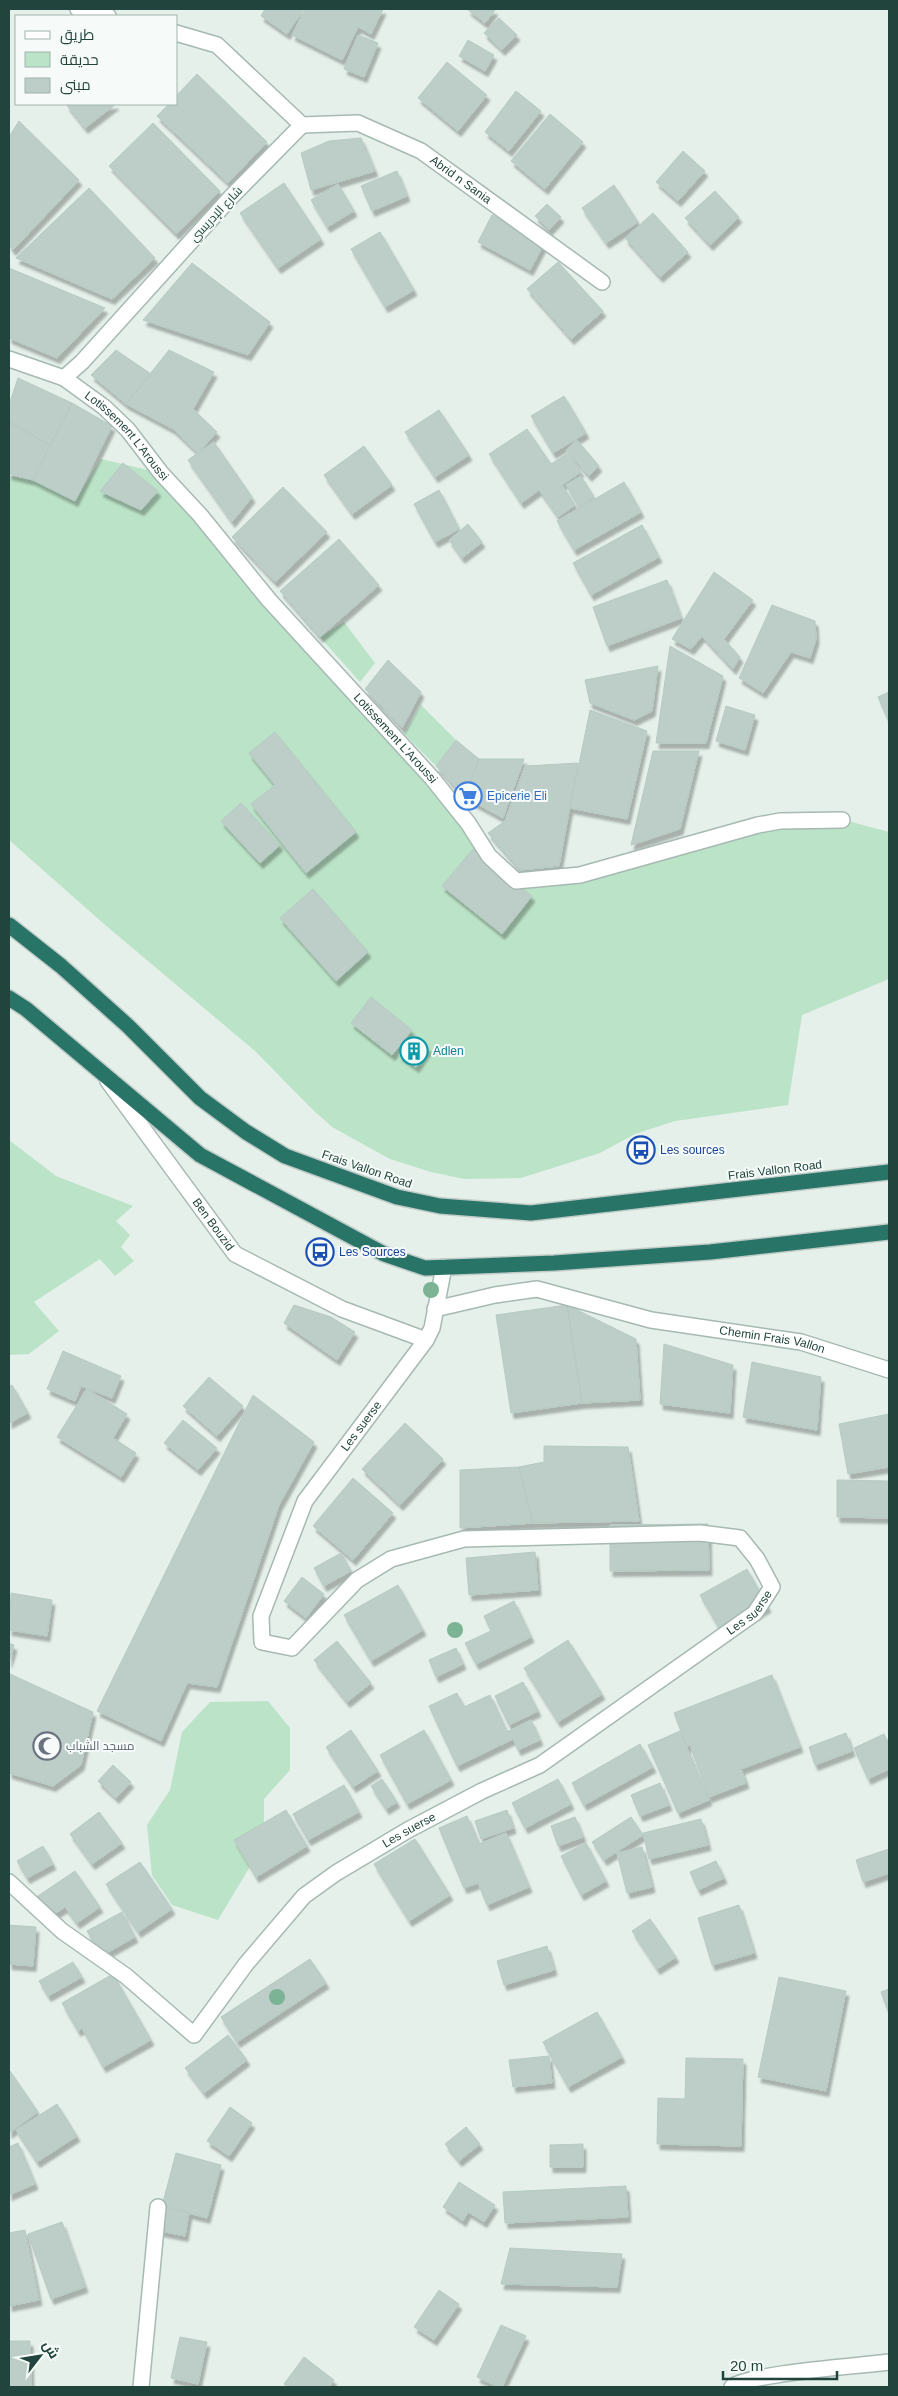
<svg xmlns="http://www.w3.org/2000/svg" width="898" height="2396" font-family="Helvetica,Cairo,sans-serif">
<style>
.green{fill:#bbe3c7}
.building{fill:#bccec7;stroke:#b6cac3;filter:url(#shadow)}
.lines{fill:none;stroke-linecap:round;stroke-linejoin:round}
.minor-casing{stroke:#a6b9b3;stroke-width:18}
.highway-casing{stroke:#c1cbc8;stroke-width:18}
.minor{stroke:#fff;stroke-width:15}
.highway{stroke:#287568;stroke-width:15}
.tree{fill:#7bb394}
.labels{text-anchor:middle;stroke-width:4;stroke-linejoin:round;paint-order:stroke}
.street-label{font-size:12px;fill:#21453c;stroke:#f6fbf9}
.shop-label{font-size:12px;fill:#366cbe;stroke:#f6fbf9;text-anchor:start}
.culture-label{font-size:12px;fill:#0d838f;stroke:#f6fbf9;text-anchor:start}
.transit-label{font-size:12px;fill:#164399;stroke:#f6fbf9;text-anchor:start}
.worship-label{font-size:12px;fill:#5b616d;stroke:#f6fbf9;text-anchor:start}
</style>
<defs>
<filter id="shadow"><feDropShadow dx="3" dy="5.5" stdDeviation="1" flood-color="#0004"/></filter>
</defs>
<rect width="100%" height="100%" fill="#e5f0eb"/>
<path class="green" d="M101,459L161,473L506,873L563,878L764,824L848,821L889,832V979L802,1015L788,1105L675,1121L635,1134L600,1153L521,1178L464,1179L431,1172L390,1159L332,1127L312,1109L255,1051L104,924L9,840V476L33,480L75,501Z
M344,622L375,663L360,682L320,637Z
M421,705L456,740L436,766L404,734Z
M9,1140L56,1176L133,1206L116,1221L130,1235L121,1247L134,1261L115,1276L100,1259L34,1302L59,1331L29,1354L9,1355Z
M268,1701L290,1728V1770L264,1799V1843L218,1920L172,1905L152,1875L147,1825L170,1790L182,1732L210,1702Z"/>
<path class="building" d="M265,9H304L287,34L261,16Z
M305,9H383L371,34L358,27L342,60L292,35Z
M467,9H493L495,10L485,23Z
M499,18L517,35L502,50L484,33Z
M358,35L378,43L364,77L344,69Z
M468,40L494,55L485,71L459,56Z
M447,62L487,95L458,131L418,98Z
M197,74L267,142L228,183L157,116L169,104H176V96Z
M516,91L541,111L509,151L485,132Z
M66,104H116L85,128Z
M550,114L583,142L545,189L511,161Z
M19,121L79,180L13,250L9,245V137Z
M153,123L220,191L176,234L109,166Z
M361,138L375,171L311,190L301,153L329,141Z
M683,151L705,171L678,201L656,182Z
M397,171L407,196L372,211L361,186Z
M284,183L321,239L278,268L240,213Z
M338,184L354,211L327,227L311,200Z
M614,185L638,222L606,243L582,208Z
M89,188L155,258L112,299L16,258Z
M715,191L739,217L710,245L685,218Z
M547,204L561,217L549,230L535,216Z
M653,213L688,252L660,277L625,238Z
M492,215L545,242L530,270L478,242Z
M380,232L414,290L385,307L351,249Z
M558,262L603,311L571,339L527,289Z
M192,263L270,322L248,355L143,320Z
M9,268L105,308L57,358L9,338Z
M116,350L151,374L126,404L91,375Z
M169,350L214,372L193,409L217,432L198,453L173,429L126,404Z
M18,378L72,403L50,445L9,422V405Z
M564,396L586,433L553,453L531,416Z
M72,403L112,426L75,501L33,480Z
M439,410L469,455L435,477L405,432Z
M9,422L50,445L33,480L9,474Z
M527,429L551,464L568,453L581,472L562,485L575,505L558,517L539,490L521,503L489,454Z
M577,440L599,466L589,476L566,450Z
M214,442L252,497L232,522L188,460Z
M364,446L392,485L352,514L324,475Z
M123,463L158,491L141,510L100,491Z
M581,476L594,497L579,507L566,485Z
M624,482L641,512L574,550L557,521Z
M283,487L327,532L275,582L232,537Z
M439,490L459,529L435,542L414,504Z
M468,524L482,542L462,558L449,540Z
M642,525L659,557L591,595L573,563Z
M339,539L379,585L320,637L280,591Z
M714,572L753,600L724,639L740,657L733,669L702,636L691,649L672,639Z
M667,580L681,618L607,646L593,607Z
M772,605L815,621L816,639L810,658L791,652L763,693L739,678Z
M670,646L723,676L706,743H656Z
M388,660L421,692L402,728L365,689Z
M658,666L652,711L634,720L590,703L585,680Z
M889,692V722L878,697Z
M726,706L755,715L745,750L716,741Z
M590,710L647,731L627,819L570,808Z
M275,732L356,832L306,873L251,804L275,785L249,753Z
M456,740L479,759L464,797L436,766Z
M653,751H699L680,829L631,845Z
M479,759H524L503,818L464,797Z
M578,763L559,866L520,870L488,833L505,821L525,766Z
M241,803L280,845L260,863L221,821Z
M473,849L532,896L502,934L442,886Z
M313,889L368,952L336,981L280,918Z
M371,997L412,1030L392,1055L351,1023Z
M413,1036L429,1048L416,1067L399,1055Z
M294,1305L331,1317L355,1332L337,1360L284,1323Z
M567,1305L582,1403L511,1413L496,1315Z
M567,1305L636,1339L640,1400L582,1403Z
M664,1344L733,1365L730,1413L660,1404Z
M63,1351L121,1376L112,1398L81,1386L75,1401L47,1389Z
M752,1362L821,1377L817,1430L743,1417Z
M209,1377L243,1406L217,1436L183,1406Z
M12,1385L28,1413L9,1423V1387Z
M87,1389L127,1414L113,1438L136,1453L121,1477L57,1437Z
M253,1395L314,1442L279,1505L217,1687L187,1683L161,1741L97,1711Z
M889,1414V1467L848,1474L839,1424Z
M183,1420L217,1448L198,1470L164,1443Z
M405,1423L443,1459L400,1505L362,1469Z
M544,1446L628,1447L639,1521L533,1523L519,1467L544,1462Z
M519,1467L533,1523L460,1528V1470Z
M353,1478L393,1513L353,1560L313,1526Z
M837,1480L889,1481V1518L837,1517Z
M708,1524L709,1570L610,1571V1525Z
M535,1552L538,1590L469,1595L466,1558Z
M341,1553L351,1571L324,1586L314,1568Z
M747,1569L768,1607L722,1633L700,1595Z
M302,1577L324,1594L306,1618L284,1601Z
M398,1585L423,1630L371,1661L344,1615Z
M11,1593L52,1600L47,1636L9,1630Z
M514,1601L531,1637L476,1664L465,1643L491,1631L484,1616Z
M568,1640L602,1694L558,1722L524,1668Z
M337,1641L371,1683L347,1702L314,1660Z
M9,1643L14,1645L9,1662Z
M456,1648L463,1664L436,1677L429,1660Z
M10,1674L93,1712L81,1765L53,1786L9,1773Z
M772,1675L800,1747L741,1769L746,1783L709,1797L690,1745L687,1747L674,1713Z
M523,1682L538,1711L509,1725L495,1696Z
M457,1693L464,1707L490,1695L507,1732L531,1720L540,1740L518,1750L513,1739L457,1766L429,1706Z
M351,1730L378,1771L353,1787L326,1747Z
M424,1730L451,1780L407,1804L380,1755Z
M680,1731L709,1800L678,1813L648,1745Z
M846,1733L852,1751L815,1765L809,1747Z
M884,1734L889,1745V1769L868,1779L854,1748Z
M640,1744L653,1767L584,1805L572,1783Z
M113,1765L131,1782L116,1798L98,1781Z
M382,1779L397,1802L386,1809L371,1786Z
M558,1779L571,1804L525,1828L512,1803Z
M660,1783L669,1805L640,1816L631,1795Z
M344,1785L359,1812L308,1840L293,1814Z
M286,1810L307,1846L256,1877L234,1840Z
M507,1810L513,1828L481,1839L475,1821Z
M99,1812L122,1843L92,1864L70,1834Z
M467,1816L479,1844L506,1833L529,1887L487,1905L478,1883L464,1888L439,1828Z
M575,1817L583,1837L558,1846L551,1826Z
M631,1817L643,1835L604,1860L592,1842Z
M701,1819L708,1845L649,1859L643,1833Z
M415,1839L450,1895L409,1921L374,1864Z
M586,1843L606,1881L581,1895L561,1856Z
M43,1846L53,1864L27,1878L17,1861Z
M642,1847L652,1887L627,1893L617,1853Z
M889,1849V1873L863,1882L856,1860Z
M716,1861L724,1878L698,1890L690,1872Z
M140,1862L172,1909L138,1932L106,1884Z
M75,1871L100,1907L77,1923L65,1907L48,1918L35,1898Z
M739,1905L754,1953L712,1965L698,1918Z
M122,1912L135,1937L101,1956L87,1931Z
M650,1919L676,1957L657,1969L632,1931Z
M9,1925L36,1927L33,1966L9,1964Z
M547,1946L554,1970L504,1985L497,1961Z
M310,1959L326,1983L237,2042L221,2017Z
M73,1962L82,1977L48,1996L39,1981Z
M113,1974L151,2040L103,2067L82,2028L78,2031L62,2003Z
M779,1977L846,1991L826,2091L758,2077Z
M889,1989V2014L881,1992Z
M597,2012L622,2057L568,2087L543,2042Z
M228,2035L247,2060L204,2093L185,2068Z
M549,2056L552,2083L513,2087L509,2060Z
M686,2058L743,2059L741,2146L657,2144L658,2098L685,2099Z
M10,2071L38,2112L9,2133V2072Z
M57,2104L77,2136L37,2162L16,2130Z
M230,2107L252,2123L229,2156L207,2141Z
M466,2127L480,2144L459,2161L445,2144Z
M18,2143L35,2184L9,2195V2147Z
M583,2144V2167H550V2145Z
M176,2153L221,2165L207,2218L162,2206Z
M459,2182L495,2205L484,2222L468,2212L463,2221L443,2207Z
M626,2186L628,2217L505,2223L503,2192Z
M164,2208L189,2213L185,2236L160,2231Z
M62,2222L85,2287L51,2299L28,2234Z
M25,2230L39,2300L9,2306V2233Z
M510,2248L622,2254L617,2287L501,2284Z
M439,2290L459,2304L434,2340L414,2327Z
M501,2325L526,2336L502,2387H498L477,2377Z
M180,2337L207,2342L198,2384L171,2378Z
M9,2341H30L31,2387H9Z
M304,2357L334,2380L329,2387H288L284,2384Z"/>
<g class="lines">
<g class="minor-casing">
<g id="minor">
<path d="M78,9L108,16"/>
<path id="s1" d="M302,125L358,123L421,151L602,282"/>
<path d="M9,359L64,378L82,362L232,196L302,125L217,45L176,33"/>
<path id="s2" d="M64,378L104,407L128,430L161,473L200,515L269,600L432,778L468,823L489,856L516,881L580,875L758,825L780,821L842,820"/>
<path id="s3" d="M108,1081L235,1254L342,1309L426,1340"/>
<path id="s4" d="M435,1309L495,1295L537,1289L651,1320L801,1342L889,1370"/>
<path id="s5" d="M9,1882L62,1931L126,1976L194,2035L246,1964L304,1896L336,1873L408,1830L482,1791L540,1765L755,1613L772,1587L757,1559L740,1538L700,1533L464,1539L391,1559L357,1580L292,1648L262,1642L261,1616L305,1501L426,1340L432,1328L444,1267"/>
<path d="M141,2387L158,2207"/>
<path d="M732,2387C750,2373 860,2366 889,2362"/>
</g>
</g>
<g class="highway-casing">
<path id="highway" d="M9,925L61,966L128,1026L200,1098L246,1132L285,1156L397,1197L440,1206L531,1213L889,1172
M9,998L26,1009L200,1155L384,1254L425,1268L554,1263L710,1252L889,1232"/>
</g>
<use href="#minor" class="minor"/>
<use href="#highway" class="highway"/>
</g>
<g class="tree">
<circle cx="431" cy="1290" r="8"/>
<circle cx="455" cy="1630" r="8"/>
<circle cx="277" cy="1997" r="8"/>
</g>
<defs>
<g id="supermarket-ring" transform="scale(1.4375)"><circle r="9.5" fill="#f6fbf9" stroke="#3f7fe0" stroke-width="1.5"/><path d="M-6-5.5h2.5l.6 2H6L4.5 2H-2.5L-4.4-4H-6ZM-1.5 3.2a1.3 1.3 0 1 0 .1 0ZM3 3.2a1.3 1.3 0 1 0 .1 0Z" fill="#3f7fe0"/></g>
<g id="building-ring" transform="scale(1.4375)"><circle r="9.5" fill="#f6fbf9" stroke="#0f9aa8" stroke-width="1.5"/><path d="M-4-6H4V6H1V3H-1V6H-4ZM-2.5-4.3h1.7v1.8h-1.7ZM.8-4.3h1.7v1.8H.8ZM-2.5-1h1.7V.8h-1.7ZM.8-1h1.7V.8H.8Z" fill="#0f9aa8"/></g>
<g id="bus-ring" transform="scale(1.4375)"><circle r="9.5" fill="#f6fbf9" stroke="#1a4fb4" stroke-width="1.5"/><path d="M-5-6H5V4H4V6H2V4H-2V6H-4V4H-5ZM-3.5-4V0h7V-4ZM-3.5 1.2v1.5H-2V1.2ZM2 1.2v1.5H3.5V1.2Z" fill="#1a4fb4"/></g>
<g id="mosque-ring" transform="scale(1.4375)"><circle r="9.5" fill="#f6fbf9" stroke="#6b7280" stroke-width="1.5"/><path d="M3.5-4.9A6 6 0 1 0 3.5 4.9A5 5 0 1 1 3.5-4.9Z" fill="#6b7280"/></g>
</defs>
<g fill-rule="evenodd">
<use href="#supermarket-ring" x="468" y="796"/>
<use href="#building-ring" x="414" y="1051"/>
<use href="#bus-ring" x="641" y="1150"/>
<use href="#bus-ring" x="320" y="1252"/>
<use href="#mosque-ring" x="47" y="1746"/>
</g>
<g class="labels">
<g class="street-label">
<text dy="4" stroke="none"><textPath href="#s1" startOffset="174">Abrid n Sania</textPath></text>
<text transform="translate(216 214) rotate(-47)" y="4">شارع الإدريسي</text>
<text dy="4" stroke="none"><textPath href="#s2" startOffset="86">Lotissement L'Aroussi</textPath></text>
<text dy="4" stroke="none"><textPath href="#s2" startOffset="491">Lotissement L'Aroussi</textPath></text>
<text transform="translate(367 1169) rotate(19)" y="4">Frais Vallon Road</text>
<text transform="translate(775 1170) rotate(-7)" y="4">Frais Vallon Road</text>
<text dy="4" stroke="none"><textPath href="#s3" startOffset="178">Ben Bouzid</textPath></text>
<text dy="4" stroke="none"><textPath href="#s4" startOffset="345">Chemin Frais Vallon</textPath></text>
<text dy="4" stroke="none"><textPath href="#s5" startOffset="1801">Les suerse</textPath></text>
<text dy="4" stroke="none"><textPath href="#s5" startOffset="948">Les suerse</textPath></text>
<text dy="4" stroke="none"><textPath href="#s5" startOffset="542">Les suerse</textPath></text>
</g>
<g class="shop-label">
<text x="487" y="800">Epicerie Eli</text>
</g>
<g class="culture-label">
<text x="433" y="1055">Adlen</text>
</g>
<g class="transit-label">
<text x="660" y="1154">Les sources</text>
<text x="339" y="1256">Les Sources</text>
</g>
<g class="worship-label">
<text x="66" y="1750">مسجد الشباب</text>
</g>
</g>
<rect width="898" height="2396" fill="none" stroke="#21453c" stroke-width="20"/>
<rect x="15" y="15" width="162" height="90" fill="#f6fbf9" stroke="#a1b2ad"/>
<rect x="25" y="31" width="25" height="8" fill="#ffffff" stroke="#a1b2ad"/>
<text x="60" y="40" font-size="15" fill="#21453c">طريق</text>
<rect x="25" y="52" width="25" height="15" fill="#bbe3c7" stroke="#a1b2ad"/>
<text x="60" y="65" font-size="15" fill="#21453c">حديقة</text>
<rect x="25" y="78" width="25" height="15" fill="#bccec7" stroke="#a1b2ad"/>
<text x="60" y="90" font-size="15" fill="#21453c">مبنى</text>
<g transform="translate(40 2356) rotate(59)" stroke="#f6fbf9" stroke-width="4" paint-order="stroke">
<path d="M0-4L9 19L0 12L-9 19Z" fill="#21453c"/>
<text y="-8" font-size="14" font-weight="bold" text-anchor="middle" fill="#21453c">ش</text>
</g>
<path d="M723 2371v8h114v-8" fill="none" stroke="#21453c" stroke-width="2.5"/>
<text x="730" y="2371" font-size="15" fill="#21453c" stroke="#f6fbf9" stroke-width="4" paint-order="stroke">20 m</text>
</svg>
